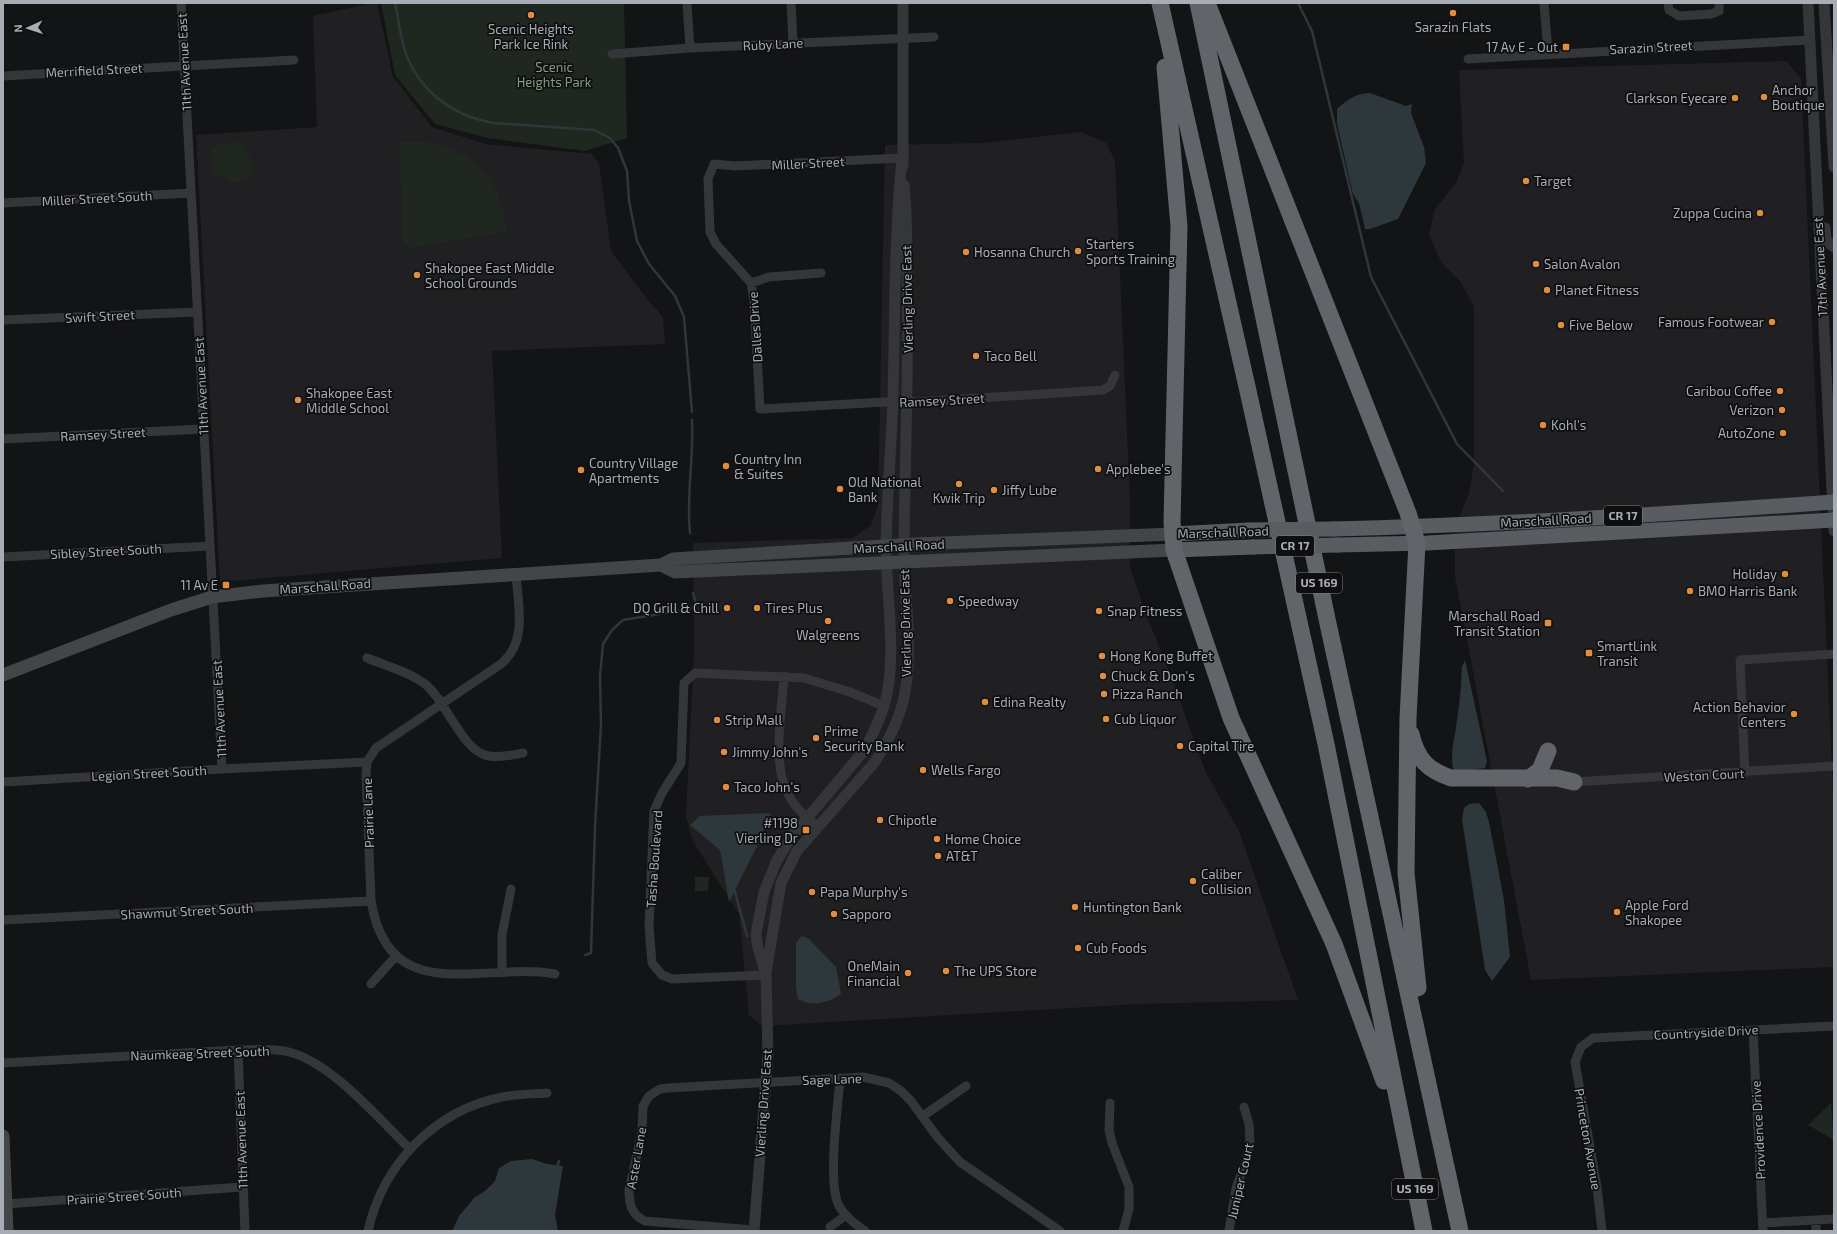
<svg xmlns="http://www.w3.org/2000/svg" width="1837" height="1234" font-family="'Exo 2',sans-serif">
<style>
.built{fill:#202022}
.green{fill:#202720}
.water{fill:#2e383c}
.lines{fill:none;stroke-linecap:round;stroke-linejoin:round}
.stream{stroke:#2e383c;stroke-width:2.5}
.minor{stroke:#35363a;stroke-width:9}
.tertiary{stroke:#35363a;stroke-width:11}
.secondary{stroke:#434649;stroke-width:13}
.trunk{stroke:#595c61;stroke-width:15}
.motorway{stroke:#61656a;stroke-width:17}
.trunk-bridge{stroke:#595c61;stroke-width:15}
.poi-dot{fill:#e08d41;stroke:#0f0f10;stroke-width:1.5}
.labels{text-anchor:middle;stroke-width:3.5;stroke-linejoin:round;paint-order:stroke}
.shield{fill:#0f0f10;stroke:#797e83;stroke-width:1}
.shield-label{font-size:12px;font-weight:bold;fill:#a6adb4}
.poi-label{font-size:13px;fill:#a6adb4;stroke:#0f0f10;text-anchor:start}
.street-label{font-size:13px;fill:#a6adb4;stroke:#0f0f10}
.park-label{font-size:13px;fill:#839d7f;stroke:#0f0f10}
</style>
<rect width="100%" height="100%" fill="#131415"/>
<path class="built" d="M372,3H377L393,77L432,127L485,144L592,154L599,164L611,251L647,299L663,317L665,344L492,351L502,558L220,582L196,135L317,127L313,16Z
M1786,61L1801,78L1834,814V967L1531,980L1455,576V527L1469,493L1474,463V307L1460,281L1441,262L1429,234L1435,209L1456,183L1464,163L1459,70Z
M1081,132L1106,143L1115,161L1130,500V567L1146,614L1168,668L1206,773L1239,831L1298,1000L1139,1004L762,1026L749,1015L739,914L692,840L686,816L694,650L693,543L853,538L871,525L878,506L885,145L983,143Z"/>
<path class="green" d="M381,3H624L627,138L585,151L487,138L435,124L395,75Z
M418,141C473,147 501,178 507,232L410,248L403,242L399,142Z
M243,142C246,158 259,158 250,177C231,190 227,173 213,174L211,151L219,144Z
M695,877H709L708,891H695Z
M1831,1103L1834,1140L1808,1125Z"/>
<path class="water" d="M1370,93L1406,106L1412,104L1411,113L1424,147L1426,163L1398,219L1370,229H1365L1359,203L1353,194L1337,124V109C1348,99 1355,94 1370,93Z
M1465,660L1487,761L1485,768L1454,773C1449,755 1455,739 1457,720C1460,703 1461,685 1462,667Z
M1479,803L1486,812L1489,822L1504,900L1510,957L1492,981L1485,970L1462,819L1464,808L1469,804Z
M771,813L757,846L729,902L720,850L690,825L700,816Z
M802,936L808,938L836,967L841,994C828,1003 812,1007 798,999L796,988V943Z
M532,1159L547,1164L563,1166L555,1215L558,1231H452L459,1216L474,1198L485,1191L495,1181L499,1168L511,1161Z"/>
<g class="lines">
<path class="stream" d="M395,3C398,18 400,33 404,48C417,90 451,115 493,123L594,130L610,138L618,148L627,171L629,201L637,241L649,264L675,296L684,317L692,412
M1298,3L1312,31L1371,277L1457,444L1503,491
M690,533C686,495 694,458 692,420
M734,888L747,936
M585,955L591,953L595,827L601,724L600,677L603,644L612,630L623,620L690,609L696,604L693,593
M557,1167L559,1161"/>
<path class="minor" d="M181,3L222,769
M687,3L690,48
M791,3L793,43
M1544,3L1548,53
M1668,3L1669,10L1679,16L1711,14L1719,11V3
M612,54L690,48L934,37
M1468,59L1810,40
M3,76L294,60
M902,158L735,166L714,164L708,179L710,232L716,244L751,283L754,301L760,409L885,402H918L1103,390L1110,386L1115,375
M3,203L191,193
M751,283L769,277L821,273
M3,320L197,312
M3,439L203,429
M3,557L210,546
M516,574C518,606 528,641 501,664L376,748L367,762L366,774L371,901C389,1010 482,961 555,974
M367,658C384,665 410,672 425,684C447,701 461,751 489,756C500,758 512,755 523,753
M784,676C782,711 772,761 787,792C794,807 806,817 818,827
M1745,773L1740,660L1834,654
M3,782L222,769L367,762
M1574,782L1834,766
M3,920L371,901
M502,972V935L511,889
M766,975L672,979L662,975L652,963L649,926L654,811L662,793L681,763L684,683L695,673L804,678L850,692L884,706
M371,984L396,956
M1753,1030L1763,1231
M238,1050L245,1231
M3,1063L238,1050C254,1050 273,1048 289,1052C332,1063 378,1118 410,1149
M840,1078C838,1107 827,1183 839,1206C845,1216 856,1225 865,1231
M1110,1103L1109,1130L1112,1143L1129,1187V1209L1123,1231
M923,1116L966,1086
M6,1204L242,1187
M1816,1220V1231
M1762,1223L1834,1219
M830,1227L846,1215
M754,1230L645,1221C632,1215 629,1205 629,1190L642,1132L643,1106L649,1096L660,1089L668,1088L863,1077L889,1083L901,1091L911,1101L938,1138L960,1162L1060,1231
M368,1231C383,1164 434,1111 502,1097C517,1094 532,1094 547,1093
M1229,1231L1236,1188L1246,1161L1250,1142L1249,1124L1244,1107
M1602,1231L1597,1187L1575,1062L1581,1047L1593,1038L1834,1026"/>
<path class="tertiary" d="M1808,3L1834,531
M1824,3L1834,167
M903,166V3
M1825,228L1826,241L1834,247
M766,972L781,883L797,851L874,763C888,742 901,717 905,692C914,645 903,592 904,544C905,455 909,365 907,276C907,245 907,215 904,185
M754,1231L768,1055L766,975L758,948L756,934L764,892L777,860L792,836L863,752C871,738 879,722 884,706C898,660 886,594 886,546C887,497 891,449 893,400C895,320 894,239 902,158"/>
<path class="secondary" d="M661,565L675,572L1174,550
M3,675L171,610L212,597L263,591L661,565L673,559L917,544L1173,534
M3,1136L7,1231"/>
<path class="trunk" d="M1333,529C1500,525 1667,514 1834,502
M1173,534L1249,530
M1337,545L1427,543L1834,520
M1174,550L1253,547"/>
<path class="motorway" d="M1160,3L1248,391L1326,744L1424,1231
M1198,3L1327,619L1460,1231
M1207,3L1408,513L1417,543L1408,718L1406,873L1418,988
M1165,67L1179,226L1172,522L1174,550L1231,718L1334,944L1384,1081
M1411,734C1417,759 1427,770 1451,778H1557L1574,782
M1528,779L1540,770L1548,751"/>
<path class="trunk-bridge" d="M1249,530L1333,529
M1253,547L1337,545"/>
</g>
<g class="poi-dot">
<circle cx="1453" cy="13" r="4"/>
<circle cx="531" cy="15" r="4"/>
<rect x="1562" y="43" width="8" height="8" rx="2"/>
<circle cx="1764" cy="97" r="4"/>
<circle cx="1735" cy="98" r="4"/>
<circle cx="1526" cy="181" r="4"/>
<circle cx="1760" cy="213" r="4"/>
<circle cx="1078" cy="251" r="4"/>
<circle cx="966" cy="252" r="4"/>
<circle cx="1536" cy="264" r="4"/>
<circle cx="417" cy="275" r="4"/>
<circle cx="1547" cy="290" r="4"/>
<circle cx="1772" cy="322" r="4"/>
<circle cx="1561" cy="325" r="4"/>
<circle cx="976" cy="356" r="4"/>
<circle cx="1780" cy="391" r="4"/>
<circle cx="298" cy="400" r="4"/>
<circle cx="1782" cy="410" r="4"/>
<circle cx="1543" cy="425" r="4"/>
<circle cx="1783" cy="433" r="4"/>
<circle cx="726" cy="466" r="4"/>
<circle cx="1098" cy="469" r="4"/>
<circle cx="581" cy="470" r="4"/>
<circle cx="959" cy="484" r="4"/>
<circle cx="840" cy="489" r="4"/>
<circle cx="994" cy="490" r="4"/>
<circle cx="1785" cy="574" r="4"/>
<rect x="222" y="581" width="8" height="8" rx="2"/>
<circle cx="1690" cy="591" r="4"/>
<circle cx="950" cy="601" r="4"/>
<circle cx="727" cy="608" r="4"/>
<circle cx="757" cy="608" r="4"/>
<circle cx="1099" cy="611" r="4"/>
<circle cx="828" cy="621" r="4"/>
<rect x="1544" y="619" width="8" height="8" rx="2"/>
<rect x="1585" y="649" width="8" height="8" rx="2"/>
<circle cx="1102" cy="656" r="4"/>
<circle cx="1103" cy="676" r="4"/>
<circle cx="1104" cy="694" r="4"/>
<circle cx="985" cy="702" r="4"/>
<circle cx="1794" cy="714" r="4"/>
<circle cx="1106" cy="719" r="4"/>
<circle cx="717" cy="720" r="4"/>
<circle cx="816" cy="738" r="4"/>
<circle cx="1180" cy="746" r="4"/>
<circle cx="724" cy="752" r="4"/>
<circle cx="923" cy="770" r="4"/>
<circle cx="726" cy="787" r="4"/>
<circle cx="880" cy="820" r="4"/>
<rect x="802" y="826" width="8" height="8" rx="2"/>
<circle cx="937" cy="839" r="4"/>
<circle cx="938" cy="856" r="4"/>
<circle cx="1193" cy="881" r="4"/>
<circle cx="812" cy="892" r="4"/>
<circle cx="1075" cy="907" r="4"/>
<circle cx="1617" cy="912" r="4"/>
<circle cx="834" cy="914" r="4"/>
<circle cx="1078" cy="948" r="4"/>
<circle cx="946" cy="971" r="4"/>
<circle cx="908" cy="973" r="4"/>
</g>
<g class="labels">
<g class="shield">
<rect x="1604" y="506" width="38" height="20" rx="3"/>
<rect x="1276" y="536" width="38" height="20" rx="3"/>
<rect x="1296" y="573" width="46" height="20" rx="3"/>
<rect x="1392" y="1179" width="46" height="20" rx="3"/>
</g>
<g class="shield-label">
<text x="1623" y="520">CR 17</text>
<text x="1295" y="550">CR 17</text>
<text x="1319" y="587">US 169</text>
<text x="1415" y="1193">US 169</text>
</g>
<g class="poi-label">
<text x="1453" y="32" text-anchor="middle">Sarazin Flats</text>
<text x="531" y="34" text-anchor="middle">Scenic Heights<tspan x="531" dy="15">Park Ice Rink</tspan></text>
<text x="1558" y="52" text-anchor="end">17 Av E - Out</text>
<text x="1772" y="95">Anchor<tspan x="1772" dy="15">Boutique</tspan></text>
<text x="1727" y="103" text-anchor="end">Clarkson Eyecare</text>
<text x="1534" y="186">Target</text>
<text x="1752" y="218" text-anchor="end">Zuppa Cucina</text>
<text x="1086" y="249">Starters<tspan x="1086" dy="15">Sports Training</tspan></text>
<text x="974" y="257">Hosanna Church</text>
<text x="1544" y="269">Salon Avalon</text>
<text x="425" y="273">Shakopee East Middle<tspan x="425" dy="15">School Grounds</tspan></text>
<text x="1555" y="295">Planet Fitness</text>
<text x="1764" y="327" text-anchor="end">Famous Footwear</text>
<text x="1569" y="330">Five Below</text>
<text x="984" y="361">Taco Bell</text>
<text x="1772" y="396" text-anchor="end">Caribou Coffee</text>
<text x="306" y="398">Shakopee East<tspan x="306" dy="15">Middle School</tspan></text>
<text x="1774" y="415" text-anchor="end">Verizon</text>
<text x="1551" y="430">Kohl's</text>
<text x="1775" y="438" text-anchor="end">AutoZone</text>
<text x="734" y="464">Country Inn<tspan x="734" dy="15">&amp; Suites</tspan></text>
<text x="589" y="468">Country Village<tspan x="589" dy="15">Apartments</tspan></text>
<text x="1106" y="474">Applebee's</text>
<text x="848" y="487">Old National<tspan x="848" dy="15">Bank</tspan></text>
<text x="1002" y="495">Jiffy Lube</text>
<text x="959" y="503" text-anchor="middle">Kwik Trip</text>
<text x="1777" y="579" text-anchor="end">Holiday</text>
<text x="218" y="590" text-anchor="end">11 Av E</text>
<text x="1698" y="596">BMO Harris Bank</text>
<text x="958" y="606">Speedway</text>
<text x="719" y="613" text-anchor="end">DQ Grill &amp; Chill</text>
<text x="765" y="613">Tires Plus</text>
<text x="1107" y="616">Snap Fitness</text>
<text x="1540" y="621" text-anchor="end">Marschall Road<tspan x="1540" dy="15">Transit Station</tspan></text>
<text x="828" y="640" text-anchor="middle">Walgreens</text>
<text x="1597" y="651">SmartLink<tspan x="1597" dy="15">Transit</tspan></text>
<text x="1110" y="661">Hong Kong Buffet</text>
<text x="1111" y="681">Chuck &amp; Don's</text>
<text x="1112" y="699">Pizza Ranch</text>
<text x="993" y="707">Edina Realty</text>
<text x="1786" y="712" text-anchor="end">Action Behavior<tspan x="1786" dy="15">Centers</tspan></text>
<text x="1114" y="724">Cub Liquor</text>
<text x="725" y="725">Strip Mall</text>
<text x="824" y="736">Prime<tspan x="824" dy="15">Security Bank</tspan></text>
<text x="1188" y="751">Capital Tire</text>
<text x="732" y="757">Jimmy John's</text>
<text x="931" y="775">Wells Fargo</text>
<text x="734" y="792">Taco John's</text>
<text x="888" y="825">Chipotle</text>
<text x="798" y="828" text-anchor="end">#1198<tspan x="798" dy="15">Vierling Dr</tspan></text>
<text x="945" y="844">Home Choice</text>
<text x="946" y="861">AT&amp;T</text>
<text x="1201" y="879">Caliber<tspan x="1201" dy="15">Collision</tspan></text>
<text x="820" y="897">Papa Murphy's</text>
<text x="1625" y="910">Apple Ford<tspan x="1625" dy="15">Shakopee</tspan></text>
<text x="1083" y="912">Huntington Bank</text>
<text x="842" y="919">Sapporo</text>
<text x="1086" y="953">Cub Foods</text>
<text x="900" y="971" text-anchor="end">OneMain<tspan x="900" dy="15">Financial</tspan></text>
<text x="954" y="976">The UPS Store</text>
</g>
<g class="street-label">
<text transform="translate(773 44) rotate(-3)" y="5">Ruby Lane</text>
<text transform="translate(1651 47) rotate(-3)" y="5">Sarazin Street</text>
<text transform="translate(184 62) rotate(-93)" y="5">11th Avenue East</text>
<text transform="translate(94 70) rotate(-3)" y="5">Merrifield Street</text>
<text transform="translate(808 163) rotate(-3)" y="5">Miller Street</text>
<text transform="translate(97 198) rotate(-3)" y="5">Miller Street South</text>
<text transform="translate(1820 267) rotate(-93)" y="5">17th Avenue East</text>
<text transform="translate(907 299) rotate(-91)" y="5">Vierling Drive East</text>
<text transform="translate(100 316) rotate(-3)" y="5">Swift Street</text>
<text transform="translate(755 327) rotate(-94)" y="5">Dalles Drive</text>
<text transform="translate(201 386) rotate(-93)" y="5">11th Avenue East</text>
<text transform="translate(942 400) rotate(-3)" y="5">Ramsey Street</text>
<text transform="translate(103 434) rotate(-3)" y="5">Ramsey Street</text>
<text transform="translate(1546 520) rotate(-3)" y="5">Marschall Road</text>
<text transform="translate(1223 532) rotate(-2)" y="5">Marschall Road</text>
<text transform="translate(899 546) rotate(-3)" y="5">Marschall Road</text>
<text transform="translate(106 551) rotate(-3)" y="5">Sibley Street South</text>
<text transform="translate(325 586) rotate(-4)" y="5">Marschall Road</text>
<text transform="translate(905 623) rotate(-91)" y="5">Vierling Drive East</text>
<text transform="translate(219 709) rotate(-93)" y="5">11th Avenue East</text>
<text transform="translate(149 773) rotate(-3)" y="5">Legion Street South</text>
<text transform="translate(1704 775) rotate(-3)" y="5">Weston Court</text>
<text transform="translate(368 813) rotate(-92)" y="5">Prairie Lane</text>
<text transform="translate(654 859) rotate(-86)" y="5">Tasha Boulevard</text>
<text transform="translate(187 911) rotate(-3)" y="5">Shawmut Street South</text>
<text transform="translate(1706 1032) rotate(-3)" y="5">Countryside Drive</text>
<text transform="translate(200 1053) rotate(-2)" y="5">Naumkeag Street South</text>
<text transform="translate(832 1079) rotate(-2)" y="5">Sage Lane</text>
<text transform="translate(763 1103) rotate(-86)" y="5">Vierling Drive East</text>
<text transform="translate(1758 1130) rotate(-93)" y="5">Providence Drive</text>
<text transform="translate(1588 1139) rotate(80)" y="5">Princeton Avenue</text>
<text transform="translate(241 1140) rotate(-92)" y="5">11th Avenue East</text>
<text transform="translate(636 1158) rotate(-80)" y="5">Aster Lane</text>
<text transform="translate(1240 1181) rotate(-77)" y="5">Juniper Court</text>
<text transform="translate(124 1196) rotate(-4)" y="5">Prairie Street South</text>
</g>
<g class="park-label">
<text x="554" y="72">Scenic<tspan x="554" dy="15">Heights Park</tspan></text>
</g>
</g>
<rect width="1837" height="1234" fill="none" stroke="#a6adb4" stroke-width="8"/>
<g transform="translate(28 28) rotate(267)" stroke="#0f0f10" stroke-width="3" paint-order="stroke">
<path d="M0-3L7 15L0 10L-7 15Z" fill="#a6adb4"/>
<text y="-6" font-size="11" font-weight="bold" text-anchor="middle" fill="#a6adb4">N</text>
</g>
</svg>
